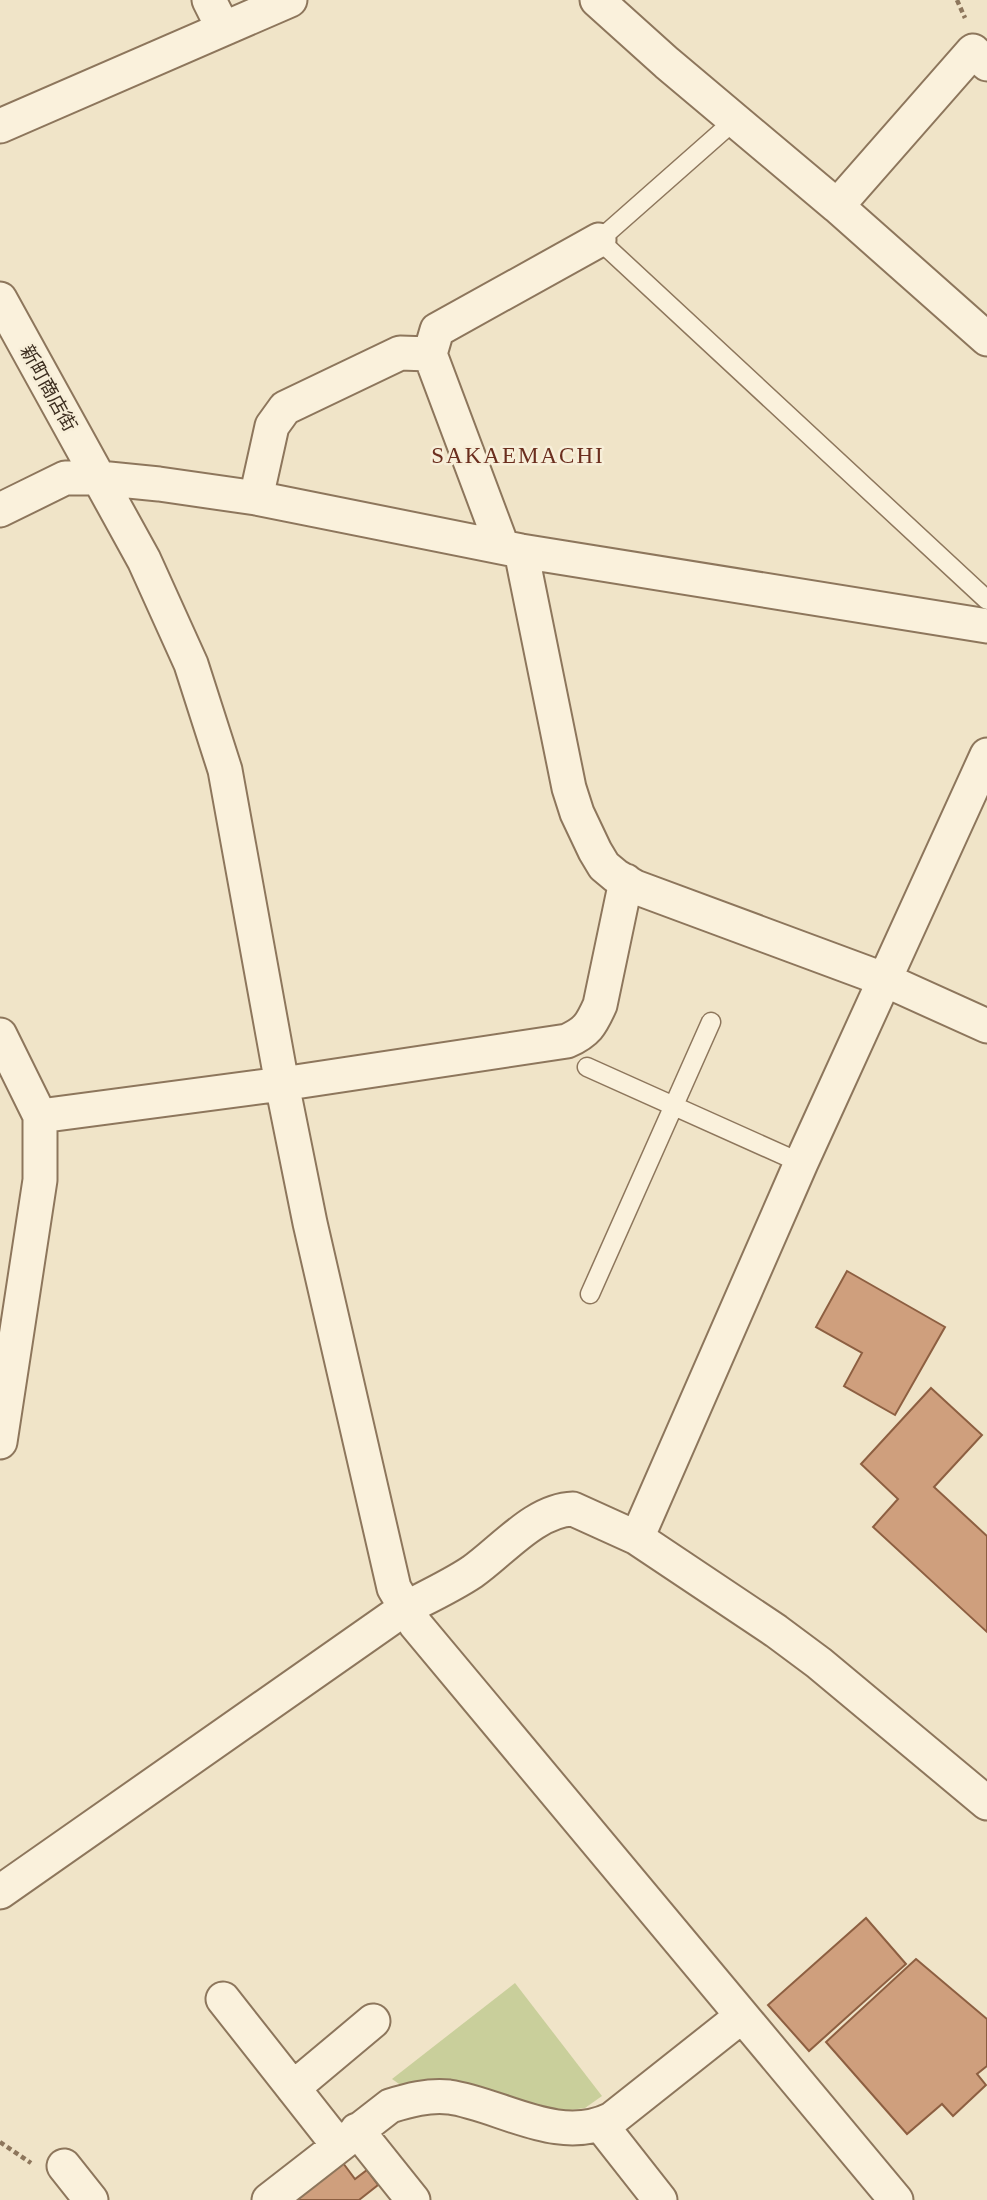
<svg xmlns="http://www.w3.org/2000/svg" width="987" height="2200" font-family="'Times New Roman','Noto Sans JP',serif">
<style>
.green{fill:#c9cf9b}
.building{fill:#cf9f7d;stroke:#8d5f41;stroke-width:2}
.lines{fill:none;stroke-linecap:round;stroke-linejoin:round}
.lane-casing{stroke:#8d765c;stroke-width:21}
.street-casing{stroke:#8d765c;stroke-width:37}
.path{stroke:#8d765c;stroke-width:4.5;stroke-dasharray:5 3.5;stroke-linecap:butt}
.lane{stroke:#faf1dc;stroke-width:18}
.street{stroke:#faf1dc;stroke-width:33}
.labels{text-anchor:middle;stroke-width:5;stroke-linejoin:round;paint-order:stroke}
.street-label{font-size:19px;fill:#3d2e20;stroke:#f7eed8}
.quarter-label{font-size:23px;letter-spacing:2px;fill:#6b2e1e;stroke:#f7eed8}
</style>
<rect width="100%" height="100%" fill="#f0e4c8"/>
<path class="green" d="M515,1983L602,2096L585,2108L562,2111L402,2086L392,2079Z"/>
<path class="building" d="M847,1271L945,1327L895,1415L844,1386L862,1353L816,1327Z
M931,1388L982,1435L934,1487L987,1536V1632L873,1527L898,1499L861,1464Z
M866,1918L906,1964L809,2051L768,2005Z
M916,1959L987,2019V2066L977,2074L986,2085L953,2116L942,2104L907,2134L826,2042Z
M343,2163L355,2179L367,2170L378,2185L359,2200H295Z"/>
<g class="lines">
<g class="lane-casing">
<path id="lane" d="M735,120L599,240L987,600
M587,1067L801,1163
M590,1294L711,1022"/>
</g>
<g class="street-casing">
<path id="street" d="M209,0L223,28
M597,0L667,63L837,206L987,339
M0,126L290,0
M837,206L973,51L987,64
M0,299L144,560L191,664L225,770L282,1084L310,1223L394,1588L416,1625L896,2200
M430,354L437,330L599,240
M256,498L272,426L285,408L400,353L430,354L502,546
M0,510L65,478H99L159,484L256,498L521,551L987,626
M521,551L569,788L577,813L595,851L604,866L616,876L635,887L883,979L987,1026
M0,1035L40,1116V1180L0,1442
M40,1116L282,1084L567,1041C587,1032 591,1025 600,1005L626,881
M637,1538L801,1163L987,755
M0,1892L404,1609C427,1597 451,1586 472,1572C502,1551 535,1510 573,1509L637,1538L776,1631L819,1663L987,1803
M223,1999L338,2145
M293,2088L373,2021
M601,2125L660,2200
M357,2130L413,2200
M64,2166L91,2200
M269,2200L390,2106C409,2100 428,2095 449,2097C500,2104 558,2146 612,2119L742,2016"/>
</g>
<path class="path" d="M957,0L965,18
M0,2142L31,2163"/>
<use href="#lane" class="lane"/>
<use href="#street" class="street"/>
</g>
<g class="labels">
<g class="street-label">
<text transform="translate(49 388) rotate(61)" y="7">新町商店街</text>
</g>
<g class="quarter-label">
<text x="518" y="463">SAKAEMACHI</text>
</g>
</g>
</svg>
